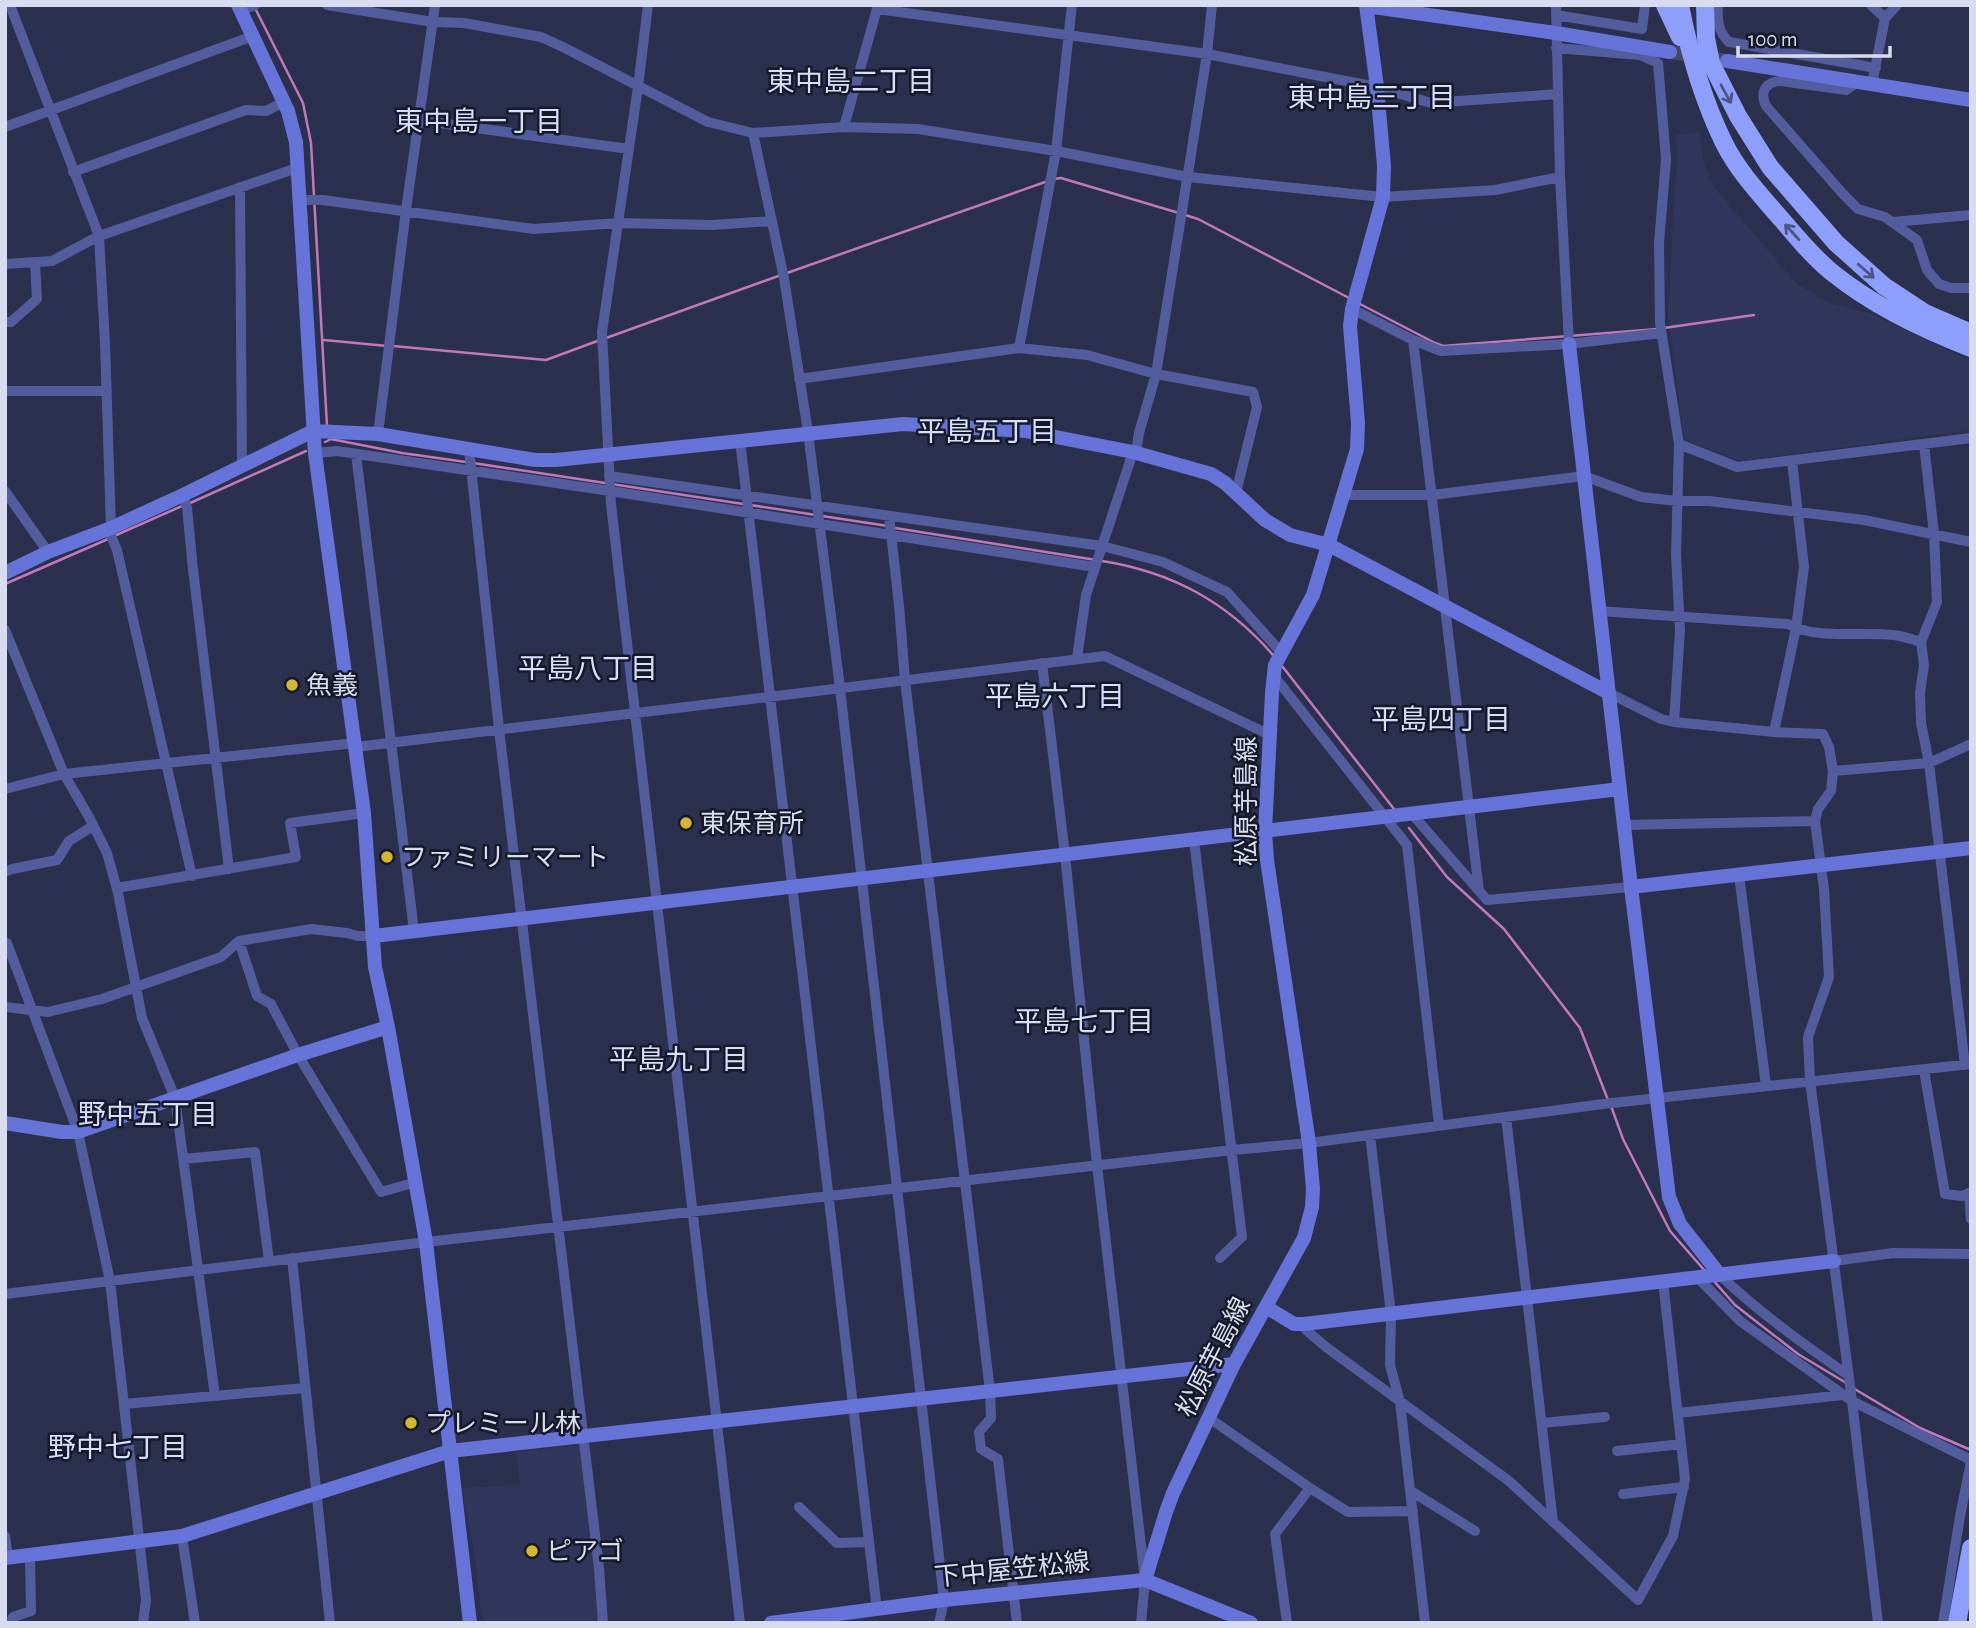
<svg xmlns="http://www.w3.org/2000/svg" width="1976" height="1628" font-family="'Alegreya Sans','Noto Sans JP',sans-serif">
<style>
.built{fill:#31375c}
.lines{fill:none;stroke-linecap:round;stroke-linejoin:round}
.stream{stroke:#c179bb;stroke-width:2.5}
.secondary-tunnel{stroke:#444a66;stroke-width:14;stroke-dasharray:14 7;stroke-linecap:butt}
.street{stroke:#535d9d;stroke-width:10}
.secondary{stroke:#6673d9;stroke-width:14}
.highway{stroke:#8e9efb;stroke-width:18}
.oneway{stroke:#4c5586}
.poi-dot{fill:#d4b635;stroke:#161927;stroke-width:2.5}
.labels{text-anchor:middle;stroke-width:5;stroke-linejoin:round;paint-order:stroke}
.poi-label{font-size:26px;fill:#d7dcf0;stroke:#161927;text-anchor:start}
.street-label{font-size:26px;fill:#d7dcf0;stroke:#161927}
.neighbourhood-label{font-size:28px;fill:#d8dffe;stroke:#161927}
</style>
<rect width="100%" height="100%" fill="#2a304e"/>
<path class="built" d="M1699,132L1703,158L1713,186L1796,283L1832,304L1869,313L1971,361V430L1740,461L1684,439L1668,315L1677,160L1676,135Z
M577,1445L580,1448L601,1623H483L474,1551L466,1510L463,1488L520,1485L516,1452Z"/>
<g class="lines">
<path class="stream" d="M255,8L303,103L311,143L327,426
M1054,179L1061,178L1179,213
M1185,215L1198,219L1351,299
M787,273L1048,181
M1360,304L1435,343L1443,346L1658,329
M1664,328L1754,315
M606,338L781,275
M324,340L387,346
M393,346L546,360L600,340
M325,442L331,439L402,453L466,462
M473,463L743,504
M188,504L306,451
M750,505L816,515
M822,516L888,526
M895,528L1096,560
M114,536L182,506
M1102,561C1172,572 1227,602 1273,655
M5,584L108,539
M1282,666L1394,809
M1409,828L1447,877L1504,929L1580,1028L1608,1100
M1611,1106L1623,1139L1670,1231L1706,1272
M1713,1280L1735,1305L1798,1354L1848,1384
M1853,1388L1920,1428L1971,1450"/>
<path class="secondary-tunnel" d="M1670,52L1727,61"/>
<path class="street" d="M10,5L99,236L105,343L111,528
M327,5L433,22L464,23L541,37L563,47L708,122L753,133L844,127L918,129L1056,151L1188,177L1383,197L1495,190L1560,177
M648,5L638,87L602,332L611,504L740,1623
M1556,5L1560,177L1569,344
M1718,5C1717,20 1718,32 1729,42L1876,68
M1871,5L1885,18
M877,9L1207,54L1377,87L1431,103L1558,94
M241,10L255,5
M1556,15L1642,29L1645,5
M1556,48L1640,55L1658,63L1666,159L1659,243L1660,323L1679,444L1737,467L1971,438
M1858,82L1846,90L1781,81C1766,82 1759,91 1766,106L1843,194L1858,209L1885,217L1917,240L1927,270L1939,284L1951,288H1971
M1872,84L1885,18L1897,5
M418,120L629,149
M5,127L253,36
M844,127L878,5
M753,133L784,278L808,432L840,688L944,1600L939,1623
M73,172L246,110L266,111L284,102
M240,187L242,466
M298,200H323L534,229L619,223L712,225L772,221
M1893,222L1971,215
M5,264L52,261L99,236L297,168
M1352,309L1413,340L1441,351L1569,344L1661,333
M5,322H11L37,299L35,263
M1413,340L1479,891
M1019,348L1056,151L1072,5
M799,379L1019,348L1087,355L1156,374L1253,392L1257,407L1236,493
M5,391H107
M378,434L406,210L435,5
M740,440L877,1610
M1924,444L1934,534L1937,602L1921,642L1924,665L1920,693L1921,723L1929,763L1965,1065
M469,449L499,729L599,1568L603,1623
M315,453L337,451L610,491L1095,567
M356,454L414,931
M609,476L1102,546L1163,562L1227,592L1281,652
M5,491L48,552
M183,495L187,508L193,569L229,869
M1344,495H1432L1584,476L1641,497L1677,501H1709L1864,520L1971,542
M889,516L899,605L905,680L990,1391L991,1418L979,1432L981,1449L998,1459L1017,1623
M108,529L117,550L192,876
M1599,611L1788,624C1816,640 1862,631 1893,635C1903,636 1912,639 1921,642
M5,630L64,774L89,817L107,853L118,893L142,1018L175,1098L215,1396
M1077,658L1086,595L1133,452L1137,446L1139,433L1156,374L1207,54L1212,5
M1042,663L1065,855L1097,1165L1145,1580L1141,1623
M1274,676L1407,845L1439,1125
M1609,693L1661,719L1674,722L1774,732L1823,734L1829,747L1833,771L1831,791L1818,809L1815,821L1824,889L1829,977L1808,1037L1810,1081L1852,1401L1878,1623
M1674,722L1680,630L1676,555L1679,444
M1774,732L1796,628L1804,567L1792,461
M356,747L1105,656L1270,735
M1833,771L1929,763L1971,744
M5,789L64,774L356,743
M1412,814L1487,900L1631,887
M1625,825L1815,821
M1194,840L1242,1237L1220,1258
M5,872L12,869L57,860L69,841L93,826
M1739,875L1766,1086
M117,888L296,857L290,823L364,813
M239,941L257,996L271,1004L298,1055L381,1192L416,1182
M7,943L78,1132L110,1281L146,1600L143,1623
M5,1007L48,1012L102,999L221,957L239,941L311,929L347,933L358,936H374
M1924,1070L1945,1194L1962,1196L1971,1192
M1506,1117L1553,1522
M1370,1135L1391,1314L1390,1365L1400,1402L1425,1623
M184,1159L255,1152L269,1261
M1969,1193L1971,1219
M292,1258L330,1623
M1834,1261L1893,1253L1971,1254
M1720,1275C1760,1313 1803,1344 1848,1375
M1697,1277L1740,1321L1852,1401L1971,1460
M5,1294L426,1242L1232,1150L1309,1143L1603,1104L1971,1064
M1304,1324L1306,1330L1326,1347L1509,1481L1638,1600L1673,1536L1685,1479L1663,1281
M124,1404L305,1388
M1678,1413L1843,1395
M1209,1418L1313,1490L1348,1512L1413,1511
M1542,1423L1605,1417
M1617,1451L1681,1444
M1411,1491L1475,1531
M1623,1494L1684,1487
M799,1507L837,1543L869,1542
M5,1536L8,1557
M182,1536L195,1623
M11,1623L13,1617L31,1611L30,1554
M1287,1623L1275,1534L1310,1488
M1943,1623L1960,1516L1971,1462"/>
<path class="secondary" d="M238,5L288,111L296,142L315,453L364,813L375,967L388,1027L426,1242L470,1623
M1366,6L1556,33L1670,52
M1727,61L1971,100
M1569,344L1631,887L1669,1197L1680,1224L1720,1275
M5,573L48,552L111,528L183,495L313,431L378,434L535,460H556L903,424L1025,431L1133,452L1211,474L1225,483L1265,520L1290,535L1329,545L1609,693
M1631,887L1971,848
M374,936L1620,789
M5,1123L62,1132H78L298,1055L388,1027
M1266,1307L1294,1324H1304L1834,1261
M5,1558L182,1536L450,1451L1234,1364
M1145,1580L1166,1512L1173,1493L1234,1364L1304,1238L1312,1207L1313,1189L1309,1143L1267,860L1265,831L1272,693L1275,665L1313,595L1357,449L1358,423L1350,326L1352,309L1383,197L1384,166L1377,87L1366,5
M771,1623L944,1600L1145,1580L1251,1623"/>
<path class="highway" d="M1665,5L1680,37
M1680,5C1689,52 1703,100 1724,143C1737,169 1756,190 1775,212C1794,233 1812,257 1834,274C1874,306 1924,330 1971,348
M1705,5L1706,38L1711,63L1738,116L1770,167L1836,243L1884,286L1925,313L1971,333
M1957,1623L1971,1548"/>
</g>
<defs><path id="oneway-shaft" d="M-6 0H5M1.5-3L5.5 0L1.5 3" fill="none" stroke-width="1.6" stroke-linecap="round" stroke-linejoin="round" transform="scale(1.75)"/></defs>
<g class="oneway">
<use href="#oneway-shaft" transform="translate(1726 94) rotate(61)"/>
<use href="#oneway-shaft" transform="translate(1792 232) rotate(-132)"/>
<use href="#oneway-shaft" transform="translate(1866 271) rotate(41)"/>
</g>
<g class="poi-dot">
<circle cx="292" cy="685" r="7"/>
<circle cx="686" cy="823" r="7"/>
<circle cx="387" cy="857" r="7"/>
<circle cx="411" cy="1423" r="7"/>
<circle cx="532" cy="1551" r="7"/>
</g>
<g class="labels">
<g class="poi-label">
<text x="306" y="694">魚義</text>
<text x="700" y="832">東保育所</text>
<text x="401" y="866">ファミリーマート</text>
<text x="425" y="1432">プレミール林</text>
<text x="546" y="1560">ピアゴ</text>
</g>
<g class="street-label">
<text transform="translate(1246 801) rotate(-90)" y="9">松原芋島線</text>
<text transform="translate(1213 1357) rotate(-63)" y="9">松原芋島線</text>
<text transform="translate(1012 1569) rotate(-6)" y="9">下中屋笠松線</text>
</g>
<g class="neighbourhood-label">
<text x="851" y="91">東中島二丁目</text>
<text x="1372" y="107">東中島三丁目</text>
<text x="479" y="131">東中島一丁目</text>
<text x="987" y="441">平島五丁目</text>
<text x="588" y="678">平島八丁目</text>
<text x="1055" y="706">平島六丁目</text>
<text x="1441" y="729">平島四丁目</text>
<text x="1084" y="1031">平島七丁目</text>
<text x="679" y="1069">平島九丁目</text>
<text x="148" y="1124">野中五丁目</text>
<text x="118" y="1457">野中七丁目</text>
</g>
</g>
<rect width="1976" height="1628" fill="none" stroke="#d7dcf0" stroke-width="14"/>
<path d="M1738 46v10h152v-10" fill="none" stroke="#d7dcf0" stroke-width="3.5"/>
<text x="1748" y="46" font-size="21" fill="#d7dcf0" stroke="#161927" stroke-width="5" paint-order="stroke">100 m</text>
</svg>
